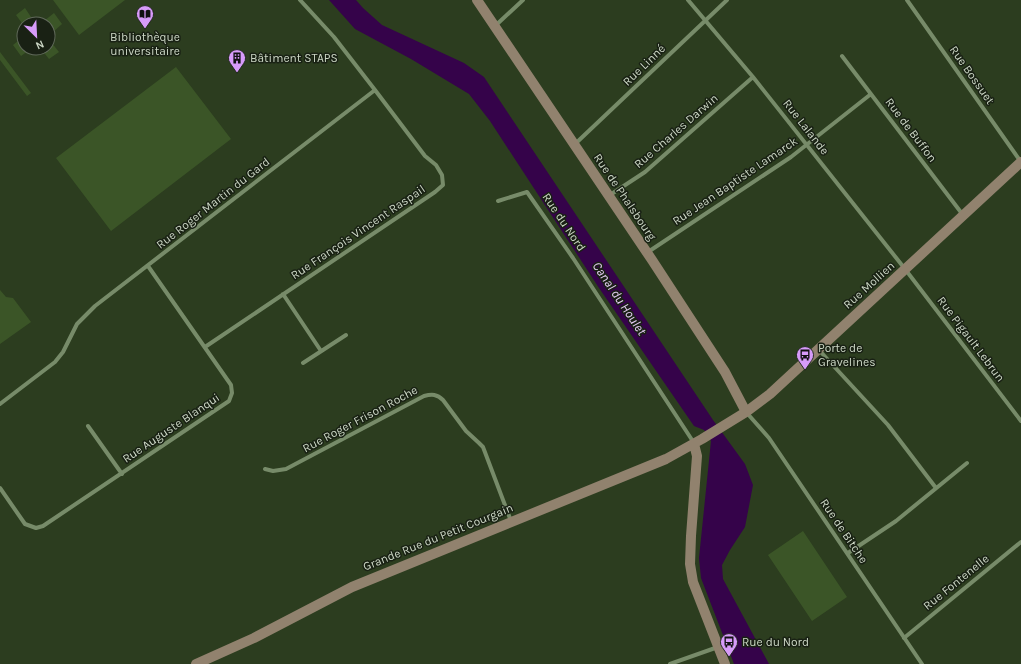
<svg xmlns="http://www.w3.org/2000/svg" width="1021" height="664" font-family="Karla,sans-serif">
<style>
.green{fill:#3b5527}
.water{fill:#35034a}
.lines{fill:none;stroke-linecap:round;stroke-linejoin:round}
.street{stroke:#778b69;stroke-width:4}
.secondary{stroke:#91826e;stroke-width:10}
.labels{text-anchor:middle;stroke-width:3;stroke-linejoin:round;paint-order:stroke}
.poi-label{font-size:12px;fill:#ccd7c5;stroke:#192114;text-anchor:start}
.street-label{font-size:12px;fill:#ccd7c5;stroke:#192114}
.water-label{font-size:13px;font-style:italic;fill:#e4cbf3;stroke:#192114}
</style>
<rect width="100%" height="100%" fill="#2c3d1f"/>
<path class="green" d="M53,0H125L79,35Z
M25,8L33,20L28,24H24V26L16,15Z
M54,13L62,24L53,32L48,26V24L44,21Z
M23,37L24,48H32L21,56L13,45Z
M51,42L59,52L49,59L41,49L48,48V44Z
M0,52L31,93L27,96L0,60Z
M176,67L231,139L111,231L56,158Z
M0,290L6,297L13,298L31,322L0,344Z
M803,531L847,597L812,621L768,555Z"/>
<path class="water" d="M329,0H356L363,8L382,25L464,63L484,77L713,420L745,464L753,485L745,527L730,550L722,565L723,579L769,664H734L701,578L699,558L711,441L704,430L694,426L599,288L490,121L469,94L411,59L355,29Z"/>
<g class="lines">
<path class="street" d="M688,0L753,77L905,269L1021,421
M907,0L1021,162
M495,26L523,0
M842,56L963,215
M575,144L727,0
M610,195L645,172L753,77
M498,201L527,192L573,258L694,443
M648,252L791,157L871,94
M283,294L321,351
M205,347L435,192L443,185L442,175L436,165L425,156L375,90
M818,349L888,425L936,488
M303,363L346,335
M0,404L55,362L63,352L77,324L95,306L375,90L334,37L300,0
M746,412L769,438L922,664
M88,426L122,474
M265,469L273,471L286,469L424,396C432,394 437,394 443,400L466,431L479,443L483,447L511,521
M0,488L25,524L36,528L43,526L229,401L232,393L231,385L148,266
M848,553L896,521L967,463
M904,638L1021,542
M670,664L718,647"/>
<path class="secondary" d="M477,0L652,260L725,372L746,412
M694,444L697,456L691,536L690,564L693,582L725,664
M196,664L254,638L352,587L666,459L702,439L746,412L770,394L1021,162"/>
</g>
<defs>
<g id="library-pin" transform="scale(0.9)"><path d="M0 17L-7.5 6A9.5 9.5 0 1 1 7.5 6Z" fill="#d79bf9" stroke="#192114"/><path d="M-6-4Q-3-5.5-.7-3.5V5Q-3 3-6 4ZM6-4Q3-5.5 .7-3.5V5Q3 3 6 4Z" fill="#111"/></g>
<g id="building-pin" transform="scale(0.9)"><path d="M0 17L-7.5 6A9.5 9.5 0 1 1 7.5 6Z" fill="#d79bf9" stroke="#192114"/><path d="M-4-6H4V6H1V3H-1V6H-4ZM-2.5-4.3h1.7v1.8h-1.7ZM.8-4.3h1.7v1.8H.8ZM-2.5-1h1.7V.8h-1.7ZM.8-1h1.7V.8H.8Z" fill="#111"/></g>
<g id="bus-pin" transform="scale(0.9)"><path d="M0 17L-7.5 6A9.5 9.5 0 1 1 7.5 6Z" fill="#d79bf9" stroke="#192114"/><path d="M-5-6H5V4H4V6H2V4H-2V6H-4V4H-5ZM-3.5-4V0h7V-4ZM-3.5 1.2v1.5H-2V1.2ZM2 1.2v1.5H3.5V1.2Z" fill="#111"/></g>
</defs>
<g fill-rule="evenodd">
<use href="#library-pin" x="145" y="14"/>
<use href="#building-pin" x="237" y="58"/>
<use href="#bus-pin" x="805" y="355"/>
<use href="#bus-pin" x="729" y="642"/>
</g>
<g class="labels">
<g class="poi-label">
<text x="145" y="41" text-anchor="middle">Bibliothèque<tspan x="145" dy="14">universitaire</tspan></text>
<text x="250" y="62">Bâtiment STAPS</text>
<text x="818" y="352">Porte de<tspan x="818" dy="14">Gravelines</tspan></text>
<text x="742" y="646">Rue du Nord</text>
</g>
<g class="street-label">
<text transform="translate(644 65) rotate(-44)" y="4">Rue Linné</text>
<text transform="translate(972 75) rotate(55)" y="4">Rue Bossuet</text>
<text transform="translate(806 127) rotate(52)" y="4">Rue Lalande</text>
<text transform="translate(911 130) rotate(53)" y="4">Rue de Buffon</text>
<text transform="translate(676 131) rotate(-41)" y="4">Rue Charles Darwin</text>
<text transform="translate(735 181) rotate(-34)" y="4">Rue Jean Baptiste Lamarck</text>
<text transform="translate(625 197) rotate(56)" y="4">Rue de Phalsbourg</text>
<text transform="translate(213 203) rotate(-38)" y="4">Rue Roger Martin du Gard</text>
<text transform="translate(564 222) rotate(56)" y="4">Rue du Nord</text>
<text transform="translate(358 232) rotate(-34)" y="4">Rue François Vincent Raspail</text>
<text transform="translate(869 285) rotate(-42)" y="4">Rue Mollien</text>
<text transform="translate(971 339) rotate(53)" y="4">Rue Pigault Lebrun</text>
<text transform="translate(360 419) rotate(-28)" y="4">Rue Roger Frison Roche</text>
<text transform="translate(171 428) rotate(-34)" y="4">Rue Auguste Blanqui</text>
<text transform="translate(844 531) rotate(56)" y="4">Rue de Bitche</text>
<text transform="translate(438 537) rotate(-22)" y="4">Grande Rue du Petit Courgain</text>
<text transform="translate(956 582) rotate(-39)" y="4">Rue Fontenelle</text>
</g>
<g class="water-label">
<text transform="translate(620 298) rotate(56)" y="5">Canal du Houlet</text>
</g>
</g>
<g transform="translate(36 36) rotate(156)"><circle r="19" fill="#192114" stroke="#616a5b"/>
<path d="M0-3L7 15L0 10L-7 15Z" fill="#d79bf9"/>
<text y="-6" font-size="11" font-weight="bold" text-anchor="middle" fill="#ccd7c5">N</text>
</g>
</svg>
